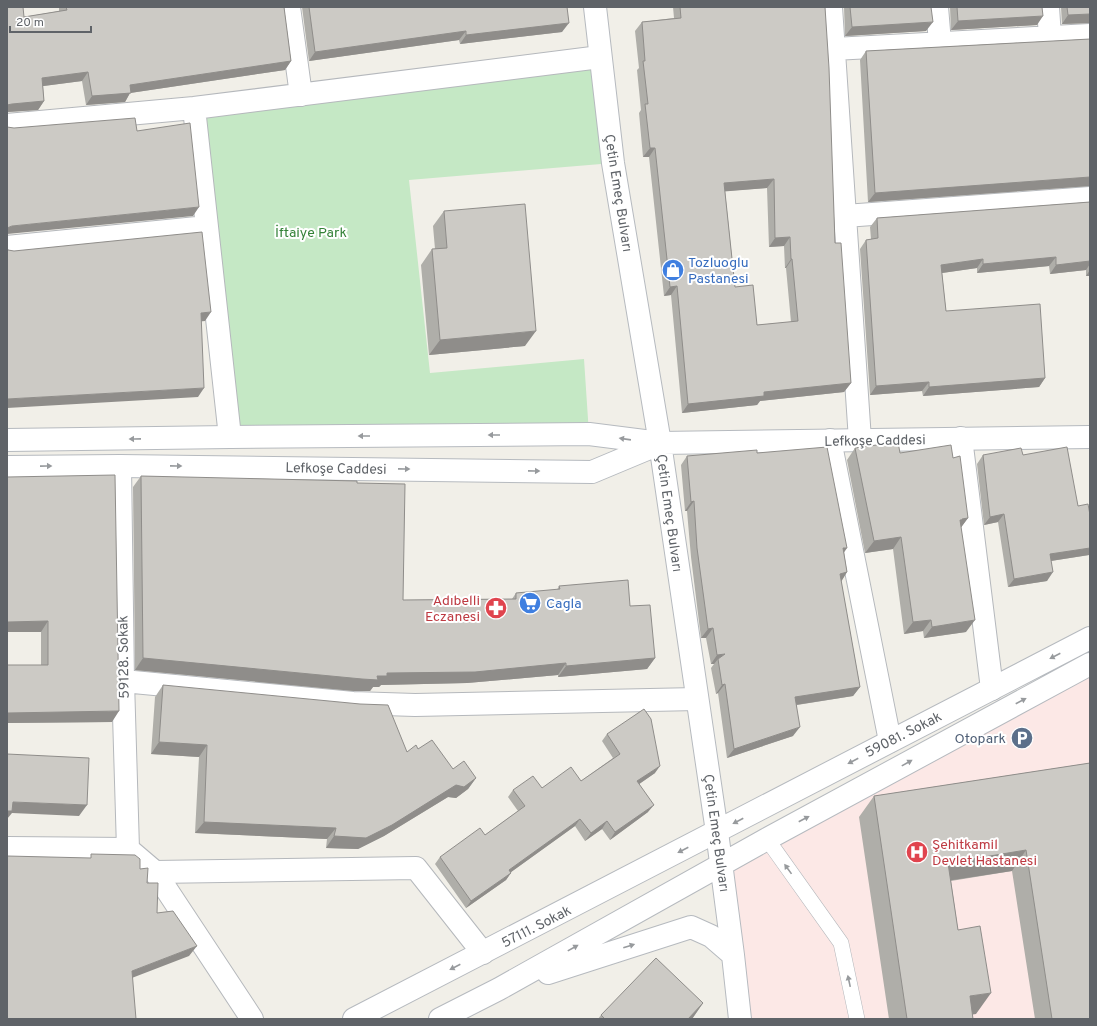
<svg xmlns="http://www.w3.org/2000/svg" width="1097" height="1026" font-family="Overpass,sans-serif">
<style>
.medical{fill:#fce8e6}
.green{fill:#c5e8c5}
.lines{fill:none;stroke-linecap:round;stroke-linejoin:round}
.lane-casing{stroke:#b5b8bc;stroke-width:16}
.street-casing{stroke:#b5b8bc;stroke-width:24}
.secondary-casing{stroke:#b6babf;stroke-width:24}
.lane{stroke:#fff;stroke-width:15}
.street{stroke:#fff;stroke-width:22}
.secondary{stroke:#fff;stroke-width:22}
.wall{fill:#afaea9;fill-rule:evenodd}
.shaded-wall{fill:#8f8d8a}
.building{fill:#cccac5;stroke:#8f8d8a;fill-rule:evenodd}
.oneway{fill:#979a9d}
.labels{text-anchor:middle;stroke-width:4;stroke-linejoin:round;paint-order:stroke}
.street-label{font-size:14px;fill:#5f6368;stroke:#fff}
.park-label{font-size:14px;fill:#348238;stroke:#fff}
.shop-label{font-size:14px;fill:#366cbe;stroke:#fff;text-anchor:start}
.health-label{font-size:14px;fill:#be3a42;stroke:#fff;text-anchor:end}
.service-label{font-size:14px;fill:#4e5e75;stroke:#fff;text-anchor:end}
</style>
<rect width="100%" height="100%" fill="#f1efe8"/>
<path class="medical" d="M1090,664V1019H740L721,865Z"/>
<path class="green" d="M600,57L613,163L409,180L430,373L584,359L589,434L230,437L194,108Z"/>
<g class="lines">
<g class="lane-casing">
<path id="lane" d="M767,839L841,943L857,1019"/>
</g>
<g class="street-casing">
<path id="street" d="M289,7L301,95
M831,7L860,440
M937,7L940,43
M1048,7L1050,37
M834,49L1090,35
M194,108L230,437
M7,125L194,108L600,57
M845,216L1090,198
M7,247L207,227
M961,438L992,689
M830,440L890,741
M120,466L123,681L128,849
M123,681L353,703L415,705L697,699
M7,848L128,849L155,872L416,868L483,953
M155,872L252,1019"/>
</g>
<g class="secondary-casing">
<path id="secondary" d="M595,7L613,163L660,443L717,832L733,955L740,1019
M7,440L230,437L589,434L660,443L1090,437
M7,467L120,466L592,472L659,444
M548,973L691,927L711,936L733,955
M354,1019L1090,638
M440,1019L499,989L767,839L1090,664"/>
</g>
<use href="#lane" class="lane"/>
<use href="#street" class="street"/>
<use href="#secondary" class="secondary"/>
</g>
<path class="wall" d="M7,7L24,17L59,11V7H284L291,61L285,70L130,93L125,102L86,105L82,81L43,86L44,101L38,110L7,112Z
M302,7H567L562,32L460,44L459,40L309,61Z
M673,7H825L835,243L851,383L844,392L760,401L757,405L682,413L671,295L664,296L649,157H643L639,113L641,110L637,70L639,68L635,31L642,22L674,18ZM767,188L769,247L784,246L785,268H786L791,322L757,325L735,287L725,191Z
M844,7H931L926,31L845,36Z
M950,7H1042L1037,25L951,30Z
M1061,7H1090V23L1062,24Z
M1090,39V186L868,202L860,60L866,51Z
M1090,202V276H1086V270L1050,274L1049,266L977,273V268L942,273L946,311L1045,378L1039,387L923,396L922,391L870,395L860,249L866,240L871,239L870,227L877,218Z
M444,211L525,346L429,355L421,265L432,249H435L433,226Z
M855,448L900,453L953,458L968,518L961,527L966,632L924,638L923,631L904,634L893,549L865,553L847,460Z
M757,453L844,552L847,572L841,581L860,687L853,696L797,705L793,736L727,758L718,693L716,694L711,668L714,664H711L706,638H701L691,557L687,511H685L681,465L687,456Z
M983,455H1023L1078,506L1090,515V554L1089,555L1051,561L1047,581L1008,587L998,522L984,525L977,464Z
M141,476L357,483L403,600L512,599L516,593L557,590L559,586L630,606L655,658L647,669L558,677V675L467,683L381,685L379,687H373L370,691H354L135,670L133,487Z
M7,477L112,722L7,723V665H41V632H8Z
M163,685L407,752L418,749L453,769L476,778L468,789L456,798L448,797L384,836L358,849L326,848L327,839L195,833L199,757L151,754L155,697Z
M607,734L655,773L639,784L648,812L610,840L602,829L585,841L575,826L511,872L506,880L466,908L435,864L440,857L485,835L518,811L508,797L513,790L542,788L581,781L613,758L602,741Z
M1090,763V1019H1035L1012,871L951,881L958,930L976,1014H973V1019H889L859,817L874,796Z
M703,1003L692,1019H598L601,1015Z"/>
<path class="shaded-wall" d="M1090,14V23L1062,24L1068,15Z
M1043,16L1037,25L951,30L958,21Z
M933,22L926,31L845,36L852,27Z
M569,23L562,32L460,44L466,35Z
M466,31L459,40L309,61L315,52Z
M291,61L285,70L130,93L125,102L86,105L92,96L130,85Z
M88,72L82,81L36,87L42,78Z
M44,101L38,110L7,112V105L12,104Z
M650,148H655L649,157H643Z
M1090,177V186L868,202L875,193Z
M774,179L767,188L718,192L724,183Z
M199,207L193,216L7,234V228L12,226Z
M790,237L784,246L769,247L775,238Z
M1056,257L1049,266L977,273L983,264Z
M791,259H792L786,268H785Z
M983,259L977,268L935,274L941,265Z
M1090,261V264L1086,270L1050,274L1056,265Z
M1090,270V276H1086Z
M677,286L671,295L664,296L670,287Z
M211,312L205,321L195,322L201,313Z
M536,331L525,346L429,355L440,340Z
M1045,378L1039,387L923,396L929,387Z
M929,382L922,391L870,395L876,386Z
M851,383L844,392L760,401L757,405L682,413L688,404L764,392Z
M204,388L198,397L7,408V399Z
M694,501L687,511H685L691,502Z
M1004,514L998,522L984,525L990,517Z
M968,518L960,529V520L962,519Z
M901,537L893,549L865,553L874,541Z
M843,548H847L841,557Z
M1090,548V554L1089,555L1044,562L1050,554Z
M847,572L841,582L840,574Z
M1053,572L1047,581L1008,587L1014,579Z
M931,620L923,631L904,634L913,622Z
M975,620L966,632L924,638L932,627Z
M48,621L41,632H7L8,622Z
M713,628L706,638H701L708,629Z
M725,654L718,659L714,664H711L717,655Z
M143,658L377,676L387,673L566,663L558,675L467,683L381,685L379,687H373L370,691H354L135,670Z
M655,658L647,669L558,677L566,666Z
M725,684L718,693L716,694L722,685Z
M860,687L853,696L789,706L795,697Z
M119,711L112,722L7,723V713Z
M800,727L793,736L727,758L734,749Z
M159,742L207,745L199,757L151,754Z
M660,766L655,773L632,789L637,781Z
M476,778L468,789L456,798L448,797L384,836L358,849L326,848L334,836L456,785Z
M13,802L87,805L79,816L12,813L7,819V810Z
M654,805L648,812L610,840L615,832Z
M580,819L575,826L504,877L509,870Z
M607,821L602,829L585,841L591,833Z
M204,822L336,828L327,839L195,833Z
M1026,850L1012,871L933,883L948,863Z
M511,873L506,880L466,908L471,901Z
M197,946L189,956L124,981L132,971Z
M991,993L976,1014L956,1017L970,996Z
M703,1003L692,1019H688Z"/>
<path class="building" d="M7,7H23L24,17L67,10L66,7H284L291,61L130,85L131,93L92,96L88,72L42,78L44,101L12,104L7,105Z
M309,7H567L569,23L466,35V31L315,52Z
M680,7H825L829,68L835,243H841L851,383L764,392V396L688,404L677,286L670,287L655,148H650L645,104H648L643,61H645L642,22L681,18ZM774,179L775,238L790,237L791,259H792L798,321L757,325L753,285L735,287L724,183Z
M850,7H931L933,22L852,27Z
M957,7H1042L1043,16L958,21Z
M1067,7H1090V14L1068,15Z
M1090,39V177L875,193L866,51Z
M135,118L137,131L190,123L199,207L12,226L7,228V127L14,128Z
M1090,202V261L1056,265V257L983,264V259L941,265L946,311L1040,304L1045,378L929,387V382L876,386L866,240L878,238L877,218Z
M525,204L536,331L440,340L432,249L447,248L444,211Z
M202,232L211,312L201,313L204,388L7,399V248L8,250L14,251Z
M898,442L900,453L951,445L953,458L960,456L968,518L962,519V520H960L975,620L932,627L931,620L913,622L901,537L874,541L855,448Z
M827,447L847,548H843L847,572L840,574L860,687L795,697L800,727L734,749L725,684L722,685L718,659L725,654L717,655L713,628L708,629L697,548L694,501L691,502L687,456L757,450V453Z
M1067,447L1078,506L1088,504L1090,515V548L1050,554L1053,572L1014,579L1004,514L990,517L983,455L1021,448L1023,455Z
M115,475L119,711L7,713V665H48V621L8,622L7,643V477Z
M141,476L357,481V483L405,484L403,600L516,599V593L560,589L559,586L628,580L630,606L650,605L655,658L566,666V663L475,672L387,673V676H377L378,680L362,679L143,658Z
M163,685L360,704L388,705L407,752L416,745L418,749L432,740L453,769L464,761L476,778L464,787L456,785L392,825L366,838L334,836L336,828L204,822L207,745L159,742Z
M644,709L651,719L660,766L637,781L654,805L615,832L607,821L591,833L580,819L509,870L511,873L471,901L440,857L480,828L485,835L525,806L513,790L533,776L542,788L571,767L581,781L620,754L607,734Z
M7,754L89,758L87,805L13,802L12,811H7Z
M1090,763V1019H1052L1026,850L948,863L958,930L980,926L991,993L970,996L973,1019H907L874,796Z
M91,854L135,855L140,859V869L148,868L147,883H158L157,913L173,911L197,946L132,971L136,1019H7V856L91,858Z
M656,958L703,1003L688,1019H605L601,1015Z"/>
<defs><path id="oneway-solid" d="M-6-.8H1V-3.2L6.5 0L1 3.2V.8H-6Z"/></defs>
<g class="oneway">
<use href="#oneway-solid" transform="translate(494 435) rotate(180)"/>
<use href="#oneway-solid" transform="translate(364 436) rotate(180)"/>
<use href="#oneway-solid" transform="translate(135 439) rotate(179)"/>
<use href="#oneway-solid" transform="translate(625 439) rotate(-172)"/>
<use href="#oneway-solid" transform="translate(46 466) rotate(-1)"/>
<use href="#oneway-solid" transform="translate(176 466) rotate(1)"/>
<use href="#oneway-solid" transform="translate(404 469) rotate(1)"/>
<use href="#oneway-solid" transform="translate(534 471) rotate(1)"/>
<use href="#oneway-solid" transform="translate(1055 656) rotate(153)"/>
<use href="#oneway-solid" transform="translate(1021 701) rotate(-28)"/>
<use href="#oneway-solid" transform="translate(853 761) rotate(152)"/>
<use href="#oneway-solid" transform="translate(907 763) rotate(-29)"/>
<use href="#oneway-solid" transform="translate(804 819) rotate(-28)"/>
<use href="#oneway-solid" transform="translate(738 821) rotate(152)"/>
<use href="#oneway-solid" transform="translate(683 850) rotate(153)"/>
<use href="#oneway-solid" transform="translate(788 869) rotate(-126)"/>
<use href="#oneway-solid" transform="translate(629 946) rotate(-18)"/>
<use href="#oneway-solid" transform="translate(573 948) rotate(-29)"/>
<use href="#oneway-solid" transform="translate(455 967) rotate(153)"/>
<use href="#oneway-solid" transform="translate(849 981) rotate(-102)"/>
</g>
<defs>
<g id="shop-disc" transform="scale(1.15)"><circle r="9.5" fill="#3f7fe0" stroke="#fff"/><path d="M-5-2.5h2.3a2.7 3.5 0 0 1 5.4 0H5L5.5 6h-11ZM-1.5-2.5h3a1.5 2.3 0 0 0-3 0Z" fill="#fff"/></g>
<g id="supermarket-disc" transform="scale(1.15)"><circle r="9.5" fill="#3f7fe0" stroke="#fff"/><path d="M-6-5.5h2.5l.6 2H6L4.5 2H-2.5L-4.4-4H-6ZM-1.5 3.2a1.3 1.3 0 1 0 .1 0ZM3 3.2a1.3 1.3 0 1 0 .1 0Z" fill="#fff"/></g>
<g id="pharmacy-disc" transform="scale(1.15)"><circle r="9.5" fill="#e0444e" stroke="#fff"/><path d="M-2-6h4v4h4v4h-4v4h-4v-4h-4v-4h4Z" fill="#fff"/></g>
<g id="parking-disc" transform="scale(1.15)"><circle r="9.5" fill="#5c6f8a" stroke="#fff"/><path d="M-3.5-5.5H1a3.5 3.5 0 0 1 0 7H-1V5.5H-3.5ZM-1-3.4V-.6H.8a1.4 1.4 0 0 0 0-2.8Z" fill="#fff"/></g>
<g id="hospital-disc" transform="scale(1.15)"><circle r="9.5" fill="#e0444e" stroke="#fff"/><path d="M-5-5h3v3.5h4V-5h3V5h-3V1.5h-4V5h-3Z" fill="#fff"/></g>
</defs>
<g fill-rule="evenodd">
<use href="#shop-disc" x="673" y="270"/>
<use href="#supermarket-disc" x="530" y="603"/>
<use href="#pharmacy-disc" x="496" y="608"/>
<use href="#parking-disc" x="1022" y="738"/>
<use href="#hospital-disc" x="917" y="852"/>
</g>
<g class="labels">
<g class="street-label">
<text transform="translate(619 193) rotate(81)" y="5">Çetin Emeç Bulvarı</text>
<text transform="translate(875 440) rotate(-1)" y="5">Lefkoşe Caddesi</text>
<text transform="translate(336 468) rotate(1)" y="5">Lefkoşe Caddesi</text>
<text transform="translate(670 513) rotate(82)" y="5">Çetin Emeç Bulvarı</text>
<text transform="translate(123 657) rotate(-91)" y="5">59128. Sokak</text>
<text transform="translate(903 734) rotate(-27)" y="5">59081. Sokak</text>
<text transform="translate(717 833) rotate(82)" y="5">Çetin Emeç Bulvarı</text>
<text transform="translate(536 926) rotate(-27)" y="5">57111. Sokak</text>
</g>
<g class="park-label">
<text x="311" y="237">İftaiye Park</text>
</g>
<g class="shop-label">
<text x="688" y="267">Tozluoglu<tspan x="688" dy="16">Pastanesi</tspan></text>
<text x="546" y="608">Cagla</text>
</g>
<g class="health-label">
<text x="480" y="605">Adıbelli<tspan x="480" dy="16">Eczanesi</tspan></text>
<text x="932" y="849" text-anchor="start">Şehitkamil<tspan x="932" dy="16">Devlet Hastanesi</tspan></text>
</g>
<g class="service-label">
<text x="1006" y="743">Otopark</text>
</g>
</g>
<rect width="1097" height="1026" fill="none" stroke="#5f6368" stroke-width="16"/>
<path d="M10 26v6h81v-6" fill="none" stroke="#5f6368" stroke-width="2"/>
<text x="16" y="26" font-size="12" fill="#5f6368" stroke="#ffffff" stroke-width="3" paint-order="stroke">20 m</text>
</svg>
